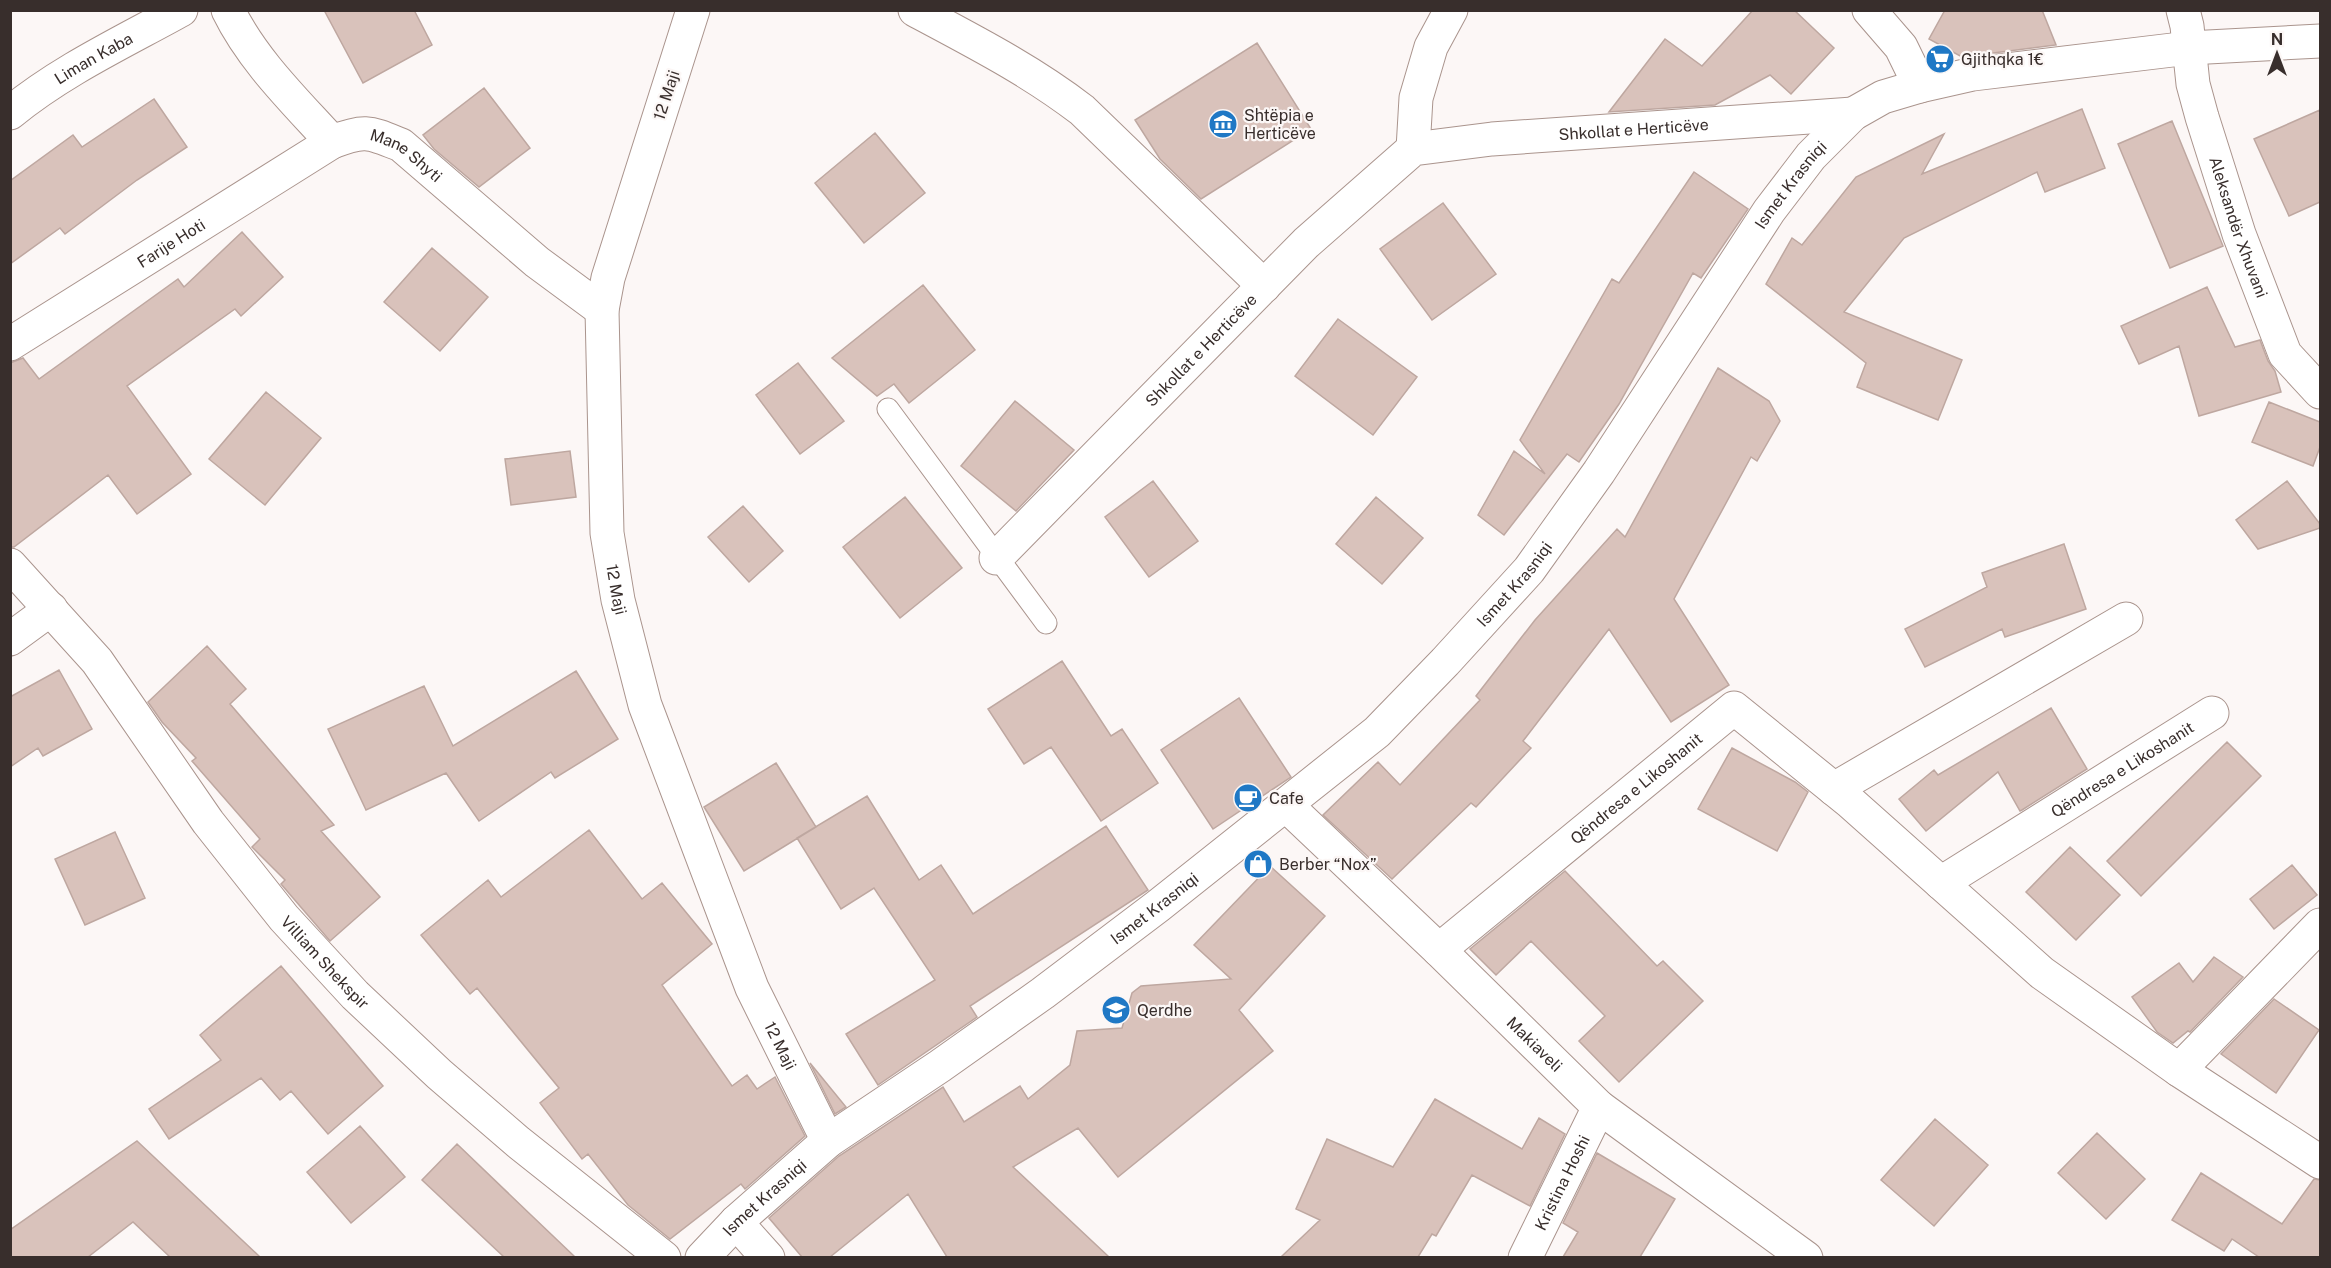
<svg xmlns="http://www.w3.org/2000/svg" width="2331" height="1268" font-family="'Public Sans',sans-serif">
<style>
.building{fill:#d9c2bb;stroke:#bea7a0;stroke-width:1.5}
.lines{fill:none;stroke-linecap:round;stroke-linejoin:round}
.lane-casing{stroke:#aa948d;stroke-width:23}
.street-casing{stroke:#aa948d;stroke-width:35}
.secondary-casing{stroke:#aa948d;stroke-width:35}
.lane{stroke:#fff;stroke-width:21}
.street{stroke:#fff;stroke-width:33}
.secondary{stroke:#fff;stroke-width:33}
.labels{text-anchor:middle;stroke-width:4.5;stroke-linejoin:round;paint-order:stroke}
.street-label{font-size:16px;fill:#382e2c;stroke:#fcf7f6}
.poi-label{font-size:16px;fill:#382e2c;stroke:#fcf7f6;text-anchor:start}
</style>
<rect width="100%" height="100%" fill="#fcf7f6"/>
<path class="building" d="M324,10H414L432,45L363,83Z
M1753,10H1794L1834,48L1791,94L1770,75L1715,105L1609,112L1665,39L1702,66Z
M1945,10H2042L2056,45L1962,57L1929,39Z
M1257,43L1311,129L1201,199L1160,159L1135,120Z
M484,88L530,148L479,187L434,149L423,135Z
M154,99L187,147L137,180L65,234L60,228L10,264V181L73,135L82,147Z
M2082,109L2105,168L2045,192L2037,172L1904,238L1844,312L1962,360L1938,420L1857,387L1866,363L1766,284L1792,238L1802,245L1856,177L1944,134L1922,174Z
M2320,110V202L2289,216L2254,139Z
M2172,121L2223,246L2170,268L2118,144Z
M875,133L925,193L864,243L815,183Z
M1694,172L1748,209L1701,278L1693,273L1619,404L1579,462L1567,454L1504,535L1478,515L1514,451L1545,474L1520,440L1612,279L1619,283Z
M1443,203L1496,274L1432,320L1380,249Z
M242,232L283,277L241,316L235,309L127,386L191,474L137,514L108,475L14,547H10V363L23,358L39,379L178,279L184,287Z
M432,248L488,297L440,351L384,302Z
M923,285L975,350L909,403L894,384L877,396L832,358Z
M2207,287L2235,347L2260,340L2268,361L2275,371L2281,392L2199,416L2179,346L2139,364L2121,326Z
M1338,319L1417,377L1373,435L1295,376Z
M798,363L844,421L800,454L756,395Z
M1718,368L1769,401L1780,421L1757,461L1751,457L1674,599L1729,685L1671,722L1609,629L1523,741L1531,748L1476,807L1471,803L1392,879L1323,815L1378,762L1400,785L1480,700L1476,696L1535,620L1617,529L1625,537Z
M266,392L321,438L265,505L209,459Z
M1015,401L1074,450L1016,511L961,466Z
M2269,402L2320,422V447L2313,466L2252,442Z
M570,451L576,497L511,505L505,459Z
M1153,481L1198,541L1149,577L1105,517Z
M2287,481L2320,524V528L2258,549L2236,520Z
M905,497L962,568L900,618L843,547Z
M1376,497L1423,538L1382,584L1336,544Z
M743,506L783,551L749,582L708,537Z
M2064,544L2086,609L2005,637L2002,629L1925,667L1905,629L1987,587L1982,573Z
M207,646L246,689L230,704L334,825L321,831L380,897L330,941L281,884L285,880L252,847L260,839L192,761L196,758L162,722L148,702Z
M1062,661L1111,736L1122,729L1158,783L1101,821L1051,747L1024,764L988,709Z
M59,670L92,729L43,756L38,748L10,767V697Z
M576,671L618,739L555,778L551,772L479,821L446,773L366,810L328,729L424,686L453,746Z
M1239,698L1291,777L1213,829L1161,750Z
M2051,708L2087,769L2022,810L2020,811L1998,772L1926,831L1899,799L1934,770L1938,775Z
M2227,742L2261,776L2141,896L2107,861Z
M1732,748L1795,782L1808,792L1777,851L1698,809Z
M776,763L816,827L744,871L704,807Z
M867,796L919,880L941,865L973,914L1106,826L1148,890L970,1006L977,1017L878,1085L846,1034L935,980L874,888L841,909L797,838Z
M589,830L642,899L662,883L712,944L662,985L732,1086L747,1075L757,1089L775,1077L805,1136L745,1189L741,1184L670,1239L628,1205L588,1154L582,1159L540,1103L559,1088L477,988L470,994L421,935L488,880L501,897Z
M115,832L145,898L85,925L55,859Z
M2070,847L2120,895L2076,940L2026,892Z
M2292,865L2317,895L2274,929L2250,899Z
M1270,866L1325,916L1239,1010L1273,1051L1118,1177L1078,1128L1013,1167L1109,1257H947L908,1194L830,1257H802L769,1218L839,1156L943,1087L964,1122L1020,1086L1028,1099L1070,1065L1077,1031L1122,1028L1132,993L1141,986L1231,979L1194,945Z
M1565,871L1657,966L1663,961L1703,1001L1619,1082L1579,1041L1605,1016L1531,941L1496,975L1470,949Z
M2214,957L2243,977L2190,1032L2188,1031L2173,1043L2157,1032L2132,997L2179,963L2193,982Z
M281,966L383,1086L328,1134L291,1091L280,1100L261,1078L169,1139L149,1109L221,1060L200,1035Z
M2274,999L2319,1030L2276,1093L2221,1054Z
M810,1063L846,1107L835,1114Z
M1435,1099L1522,1149L1539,1118L1565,1134L1530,1206L1472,1175L1436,1236L1432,1234L1418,1257H1281L1320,1220L1296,1209L1327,1139L1393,1167Z
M1935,1119L1988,1165L1934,1226L1881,1180Z
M360,1126L405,1177L351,1223L307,1172Z
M2097,1133L2145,1179L2106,1219L2058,1173Z
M137,1141L260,1257H170L133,1222L88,1257H10V1230Z
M457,1144L531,1215L575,1257H504L422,1180Z
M1597,1153L1675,1199L1640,1257H1563L1578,1232L1563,1223Z
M2201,1173L2282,1224L2314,1179L2320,1180V1257H2259L2232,1239L2224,1251L2172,1220Z"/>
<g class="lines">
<g class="lane-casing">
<path id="lane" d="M888,409L1046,623"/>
</g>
<g class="street-casing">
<g id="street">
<path d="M228,10C253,61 295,101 332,142"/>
<path id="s1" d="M693,10L608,278L602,310L607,533L618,600L645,705L752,988L828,1141"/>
<path d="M915,10C973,41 1030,70 1082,110L1264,286"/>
<path d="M1869,10L1901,47L1920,86"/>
<path id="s2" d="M2183,10L2187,26L2193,84L2202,117L2239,234L2285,354L2320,392"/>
<path id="s3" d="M10,113C61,71 123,42 181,10"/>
<path d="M1413,149L1416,98L1431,47L1451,10"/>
<path id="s4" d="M10,344L332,142C365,129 369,132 401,145L537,262L602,310"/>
<path id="s5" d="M996,558L1306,243L1413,149L1492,139L1853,114"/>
<path id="s6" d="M10,565L97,661L208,822L284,918L355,995L439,1074L518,1142L664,1258"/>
<path d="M10,639L51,609"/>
<path d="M1834,789L2126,619"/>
<path id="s7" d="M1286,805L1439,950L1599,1107L1806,1258"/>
<path id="s8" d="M1941,883L2212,713"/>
<path id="s9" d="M1439,950L1734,708L1850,802L2042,973L2179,1070L2320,1162"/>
<path d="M2179,1070L2320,925"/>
<path d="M736,1222L768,1258"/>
<path id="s10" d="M1525,1258L1599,1107"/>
</g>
</g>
<g class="secondary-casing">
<g id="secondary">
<path id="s11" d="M702,1258L736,1222L828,1141L940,1066L1043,993L1158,906L1377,732L1445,662L1529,570L1599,472L1769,211L1811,156L1853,114L1883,97L1920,86L1973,74L2189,48L2320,41"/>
</g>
</g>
<use href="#lane" class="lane"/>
<use href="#street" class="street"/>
<use href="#secondary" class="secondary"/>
</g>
<defs>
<g id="supermarket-disc" transform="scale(1.5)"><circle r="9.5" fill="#1f78c5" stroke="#fcf7f6"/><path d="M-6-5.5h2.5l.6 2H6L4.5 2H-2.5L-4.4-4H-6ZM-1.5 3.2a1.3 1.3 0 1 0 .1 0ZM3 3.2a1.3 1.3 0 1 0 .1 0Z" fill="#fff"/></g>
<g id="museum-disc" transform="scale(1.5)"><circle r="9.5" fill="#1f78c5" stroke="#fcf7f6"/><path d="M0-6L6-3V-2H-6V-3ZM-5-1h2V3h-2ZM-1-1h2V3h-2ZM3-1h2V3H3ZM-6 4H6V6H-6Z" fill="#fff"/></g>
<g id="cafe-disc" transform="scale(1.5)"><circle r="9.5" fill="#1f78c5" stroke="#fcf7f6"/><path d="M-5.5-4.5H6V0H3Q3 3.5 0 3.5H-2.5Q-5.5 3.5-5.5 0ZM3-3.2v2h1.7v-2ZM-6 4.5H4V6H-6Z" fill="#fff"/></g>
<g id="shop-disc" transform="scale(1.5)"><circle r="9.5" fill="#1f78c5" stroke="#fcf7f6"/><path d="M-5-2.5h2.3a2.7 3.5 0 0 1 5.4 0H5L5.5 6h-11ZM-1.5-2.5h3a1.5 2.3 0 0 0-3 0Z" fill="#fff"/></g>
<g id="school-disc" transform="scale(1.5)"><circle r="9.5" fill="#1f78c5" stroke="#fcf7f6"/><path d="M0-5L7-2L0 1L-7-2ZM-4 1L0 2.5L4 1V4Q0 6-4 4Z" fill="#fff"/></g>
</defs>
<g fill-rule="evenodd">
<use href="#supermarket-disc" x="1940" y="59"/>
<use href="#museum-disc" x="1223" y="124"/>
<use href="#cafe-disc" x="1248" y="798"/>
<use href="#shop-disc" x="1258" y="864"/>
<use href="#school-disc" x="1116" y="1010"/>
</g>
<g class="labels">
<g class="street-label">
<text dy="6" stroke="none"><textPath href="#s3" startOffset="100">Liman Kaba</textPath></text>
<text transform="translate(666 95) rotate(-72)" y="6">12 Maji</text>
<text dy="6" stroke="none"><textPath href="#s5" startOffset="806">Shkollat e Herticëve</textPath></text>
<text dy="6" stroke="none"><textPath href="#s4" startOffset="462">Mane Shyti</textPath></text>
<text dy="6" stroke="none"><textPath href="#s11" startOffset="1545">Ismet Krasniqi</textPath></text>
<text dy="6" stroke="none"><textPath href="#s2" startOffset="225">Aleksandër Xhuvani</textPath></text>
<text dy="6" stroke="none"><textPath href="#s4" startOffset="190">Farije Hoti</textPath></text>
<text dy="6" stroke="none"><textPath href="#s5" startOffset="292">Shkollat e Herticëve</textPath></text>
<text dy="6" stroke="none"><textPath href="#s11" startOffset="1059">Ismet Krasniqi</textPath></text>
<text dy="6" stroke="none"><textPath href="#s1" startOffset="594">12 Maji</textPath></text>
<text dy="6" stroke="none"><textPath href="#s8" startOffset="214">Qëndresa e Likoshanit</textPath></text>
<text dy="6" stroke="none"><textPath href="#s9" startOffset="255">Qëndresa e Likoshanit</textPath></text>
<text dy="6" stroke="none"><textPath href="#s11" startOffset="573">Ismet Krasniqi</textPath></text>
<text dy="6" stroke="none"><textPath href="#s6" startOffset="508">Villiam Shekspir</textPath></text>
<text dy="6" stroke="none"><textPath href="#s7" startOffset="345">Makiaveli</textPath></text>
<text dy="6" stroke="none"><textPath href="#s1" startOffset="1080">12 Maji</textPath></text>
<text dy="6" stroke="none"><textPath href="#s10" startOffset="84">Kristina Hoshi</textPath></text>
<text dy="6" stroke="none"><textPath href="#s11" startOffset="87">Ismet Krasniqi</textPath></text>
</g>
<g class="poi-label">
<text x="1961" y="65">Gjithqka 1€</text>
<text x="1244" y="121">Shtëpia e<tspan x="1244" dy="18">Herticëve</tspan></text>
<text x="1269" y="804">Cafe</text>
<text x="1279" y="870">Berber “Nox”</text>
<text x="1137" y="1016">Qerdhe</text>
</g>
</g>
<rect width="2331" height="1268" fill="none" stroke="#382e2c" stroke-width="24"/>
<g transform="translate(2277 54)" stroke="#fcf7f6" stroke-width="4.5" paint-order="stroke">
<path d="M0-4.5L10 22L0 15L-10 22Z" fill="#382e2c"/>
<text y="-9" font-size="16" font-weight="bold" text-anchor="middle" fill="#382e2c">N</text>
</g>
</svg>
